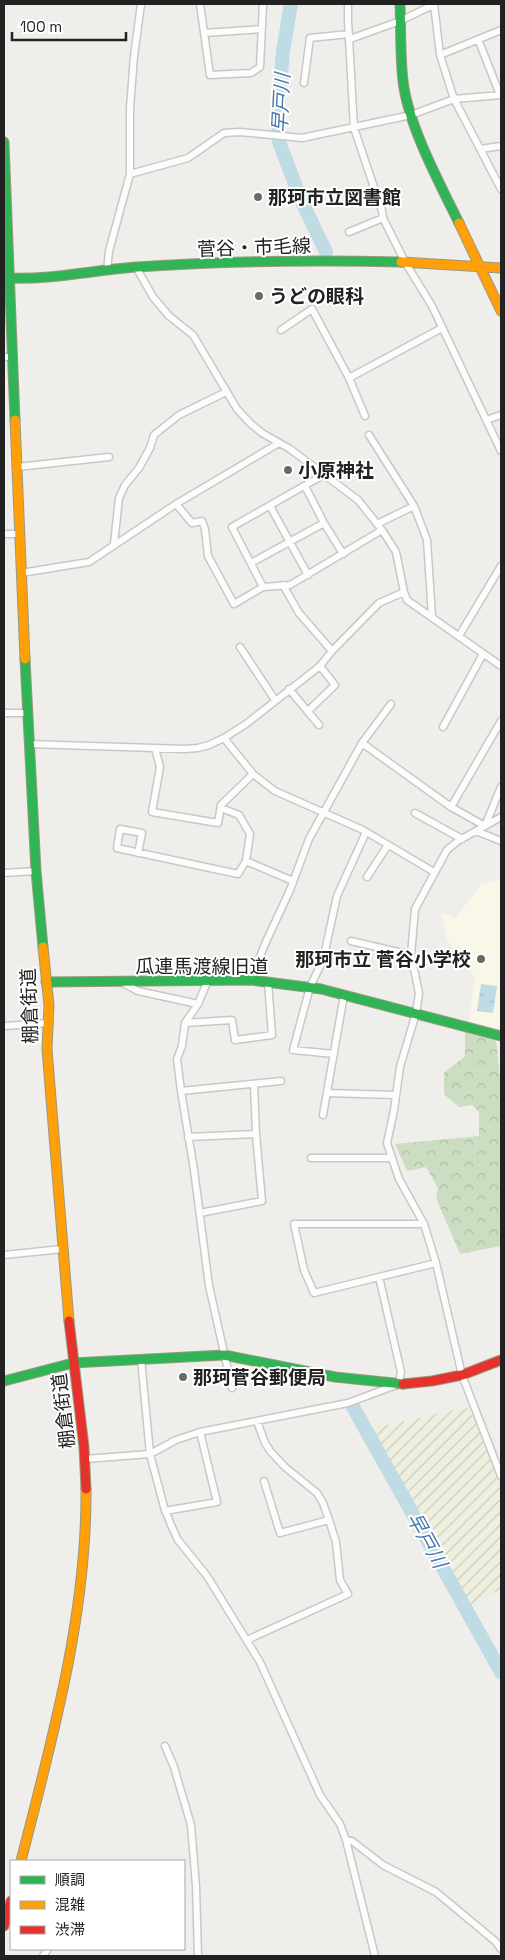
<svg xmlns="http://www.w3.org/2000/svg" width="505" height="1960" font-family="'Space Grotesk','Noto Sans JP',sans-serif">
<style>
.education{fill:#f8f7e8}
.farmland{fill:url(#farmland-furrows)}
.forest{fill:url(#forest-crowns)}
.water{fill:url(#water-ripples)}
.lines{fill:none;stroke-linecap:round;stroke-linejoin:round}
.river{stroke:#bfdbe3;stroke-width:14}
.street-casing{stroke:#c9c8c7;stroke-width:9}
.fast-casing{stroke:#999a82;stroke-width:11}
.slow-casing{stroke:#999a82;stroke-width:11}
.jam-casing{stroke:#999a82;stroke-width:11}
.street{stroke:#fdfcfc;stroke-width:6}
.fast{stroke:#30b455;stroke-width:9}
.slow{stroke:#ff9f0a;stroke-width:9}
.jam{stroke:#e5322d;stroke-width:9}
.rail{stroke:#ccc;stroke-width:2.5;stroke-dasharray:10 10;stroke-linecap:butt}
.poi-dot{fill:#6a6968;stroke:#fff;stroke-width:2}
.labels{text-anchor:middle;stroke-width:4;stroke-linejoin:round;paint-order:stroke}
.poi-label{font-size:19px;font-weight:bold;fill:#222;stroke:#fff;text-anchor:start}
.street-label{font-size:19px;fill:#222;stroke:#fff}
.water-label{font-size:20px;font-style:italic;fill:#4a7aab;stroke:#fff}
</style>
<defs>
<pattern id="farmland-furrows" width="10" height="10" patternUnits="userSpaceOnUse" patternTransform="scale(1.25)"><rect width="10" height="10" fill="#efefdf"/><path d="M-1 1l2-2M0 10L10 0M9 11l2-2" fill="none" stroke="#cdcdbf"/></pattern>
<pattern id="forest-crowns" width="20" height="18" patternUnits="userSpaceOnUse" patternTransform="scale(1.25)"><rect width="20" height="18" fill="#cbdec1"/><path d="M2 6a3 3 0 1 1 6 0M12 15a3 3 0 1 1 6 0" fill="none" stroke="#aebea6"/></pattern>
<pattern id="water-ripples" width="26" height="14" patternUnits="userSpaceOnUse" patternTransform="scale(1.25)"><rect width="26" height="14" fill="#bfdbe3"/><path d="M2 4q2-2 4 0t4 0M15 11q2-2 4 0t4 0" fill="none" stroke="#a4bcc2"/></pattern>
</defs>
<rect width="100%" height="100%" fill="#f0eeeb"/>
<path class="education" d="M501,880V1029L469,1021L475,977L447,941L442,913L456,918L481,884Z"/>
<path class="farmland" d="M469,1407L501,1482V1589L470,1607L385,1456L372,1428Z"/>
<path class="forest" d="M465,1031L496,1039L501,1088V1246L460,1254L436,1198L438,1188L426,1167L407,1171L395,1144L479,1136V1112L472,1105L459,1107L444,1094V1073L465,1056Z"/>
<path class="water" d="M481,984L497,986L493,1013L477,1011Z"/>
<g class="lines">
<path class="river" d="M291,4L283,51L278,107L279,142L301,200L326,252
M353,1407L501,1672"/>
<g class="street-casing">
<path id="street" d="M200,4L210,75L251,73L260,67L263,4
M348,4V21L354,128L382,211L383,218L405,262L432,306L501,451
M434,4L440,55L454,99L501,189
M204,33L262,29
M350,39L400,21L435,4
M478,39L500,95
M440,55L501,30
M304,83L310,38L349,34
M480,149L501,146
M130,174V108L134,56L141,4
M349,232L383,218
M136,267L153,297L169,316L193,335L237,409L251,424L262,433L290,449L358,500L382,530L396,552L404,592
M107,271L109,251L130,174L188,158L224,133L240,132L302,138L411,115L454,99L501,95
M281,330L312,309L349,378L442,328
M4,357H12
M349,378L365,416
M486,420L501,415
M369,435L414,506L427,540L432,616
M17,467L109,457
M325,474L232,527L263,587L290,585L382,530
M176,504L192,523L202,521L205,529L208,556L234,604L263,587
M270,506L308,575
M324,523L343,554
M377,524L414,506
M4,534H19
M114,544L119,498L125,485L139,468L150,448L154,435L179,415L226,392
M251,563L324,523L305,486
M21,573L89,562L176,504L279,443
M283,585L299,613L332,651
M459,636L501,566
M240,647L275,700
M289,689L319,725
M309,710L335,685L320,666
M4,713H27
M443,727L483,654
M362,743L391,704
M29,744L185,749L198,748L209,745L224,738L246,724L320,666L332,651L379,603L404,592L407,600L501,666
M155,748L160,767L152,812L218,823L221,805L253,774L224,738
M253,774L275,791L363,830L434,872
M451,807L485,826L501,787
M415,813L462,839
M501,817L458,841L447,850L415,909L411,955L419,993L416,1013L400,1067L394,1110L387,1143L399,1179L424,1224L436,1263L462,1375L501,1476
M476,831L501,841
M138,853L142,833L120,829L117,848L238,874L246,861L250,834L239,815L221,808
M246,861L293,881
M4,873L36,871
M367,877L388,845
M351,941L411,955
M208,980L198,1004L185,1023L182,1046L177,1059L181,1091L281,1081
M251,980L265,944L290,890L309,839L362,743L451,807L501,721
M121,982L138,991L198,1004
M185,1023L232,1020L235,1040L272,1035L268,982
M4,1026L49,1023
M334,1054L293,1050L310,987L323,960L337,896L366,832
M254,1084L256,1134
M181,1091L194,1170L209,1286L232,1388
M327,1093L396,1095
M323,1115L344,995
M188,1137L256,1134L262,1201L200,1213
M311,1158H392
M4,1255L62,1249
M379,1277L314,1293L304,1270L294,1224H424
M141,1359L150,1454L164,1507L171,1525L178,1540L207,1576L260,1662L320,1795L340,1824L346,1840L375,1956
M257,1421L265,1443L271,1452L285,1467L317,1493L323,1503L329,1520
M85,1459L150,1454L176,1440L200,1432L348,1403L399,1384L401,1372L379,1277L436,1263
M165,1511L217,1502L200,1432
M247,1640L348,1594L340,1580L336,1542L329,1520L280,1533L264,1481
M165,1746L174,1767L191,1825L196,1886L198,1956
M346,1840L352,1841L383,1865L436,1892L495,1941L501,1949
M43,1956L48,1949"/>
</g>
<g class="fast-casing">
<path id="fast" d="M400,4C401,29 400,55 403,81C408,125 439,182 459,223
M4,142L15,420
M8,278C51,280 94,270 137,267C225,261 313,260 401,262
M25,659L36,871L43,947
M46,982L251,980L321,989L501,1036
M4,1381L73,1363L224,1355L335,1377L403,1384"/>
</g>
<g class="slow-casing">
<path id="slow" d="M459,223L501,311
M401,262L501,268
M15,420L25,659
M43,947L49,1005L47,1049L69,1321
M21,1861C52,1740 87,1615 86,1489"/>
</g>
<g class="jam-casing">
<path id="jam" d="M69,1321L84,1447L86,1489
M403,1384L432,1381L462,1375L501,1360
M4,1926L11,1901"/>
</g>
<use href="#street" class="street"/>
<use href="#fast" class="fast"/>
<use href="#slow" class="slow"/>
<use href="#jam" class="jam"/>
<path class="rail" d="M4,1955V1956"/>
</g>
<g class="poi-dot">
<circle cx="258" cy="197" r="5"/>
<circle cx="259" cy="296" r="5"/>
<circle cx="288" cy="470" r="5"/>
<circle cx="481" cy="959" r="5"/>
<circle cx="183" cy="1377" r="5"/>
</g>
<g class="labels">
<g class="poi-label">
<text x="268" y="204">那珂市立図書館</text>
<text x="269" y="303">うどの眼科</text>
<text x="298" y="477">小原神社</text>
<text x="471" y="966" text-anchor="end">那珂市立 菅谷小学校</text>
<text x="193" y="1384">那珂菅谷郵便局</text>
</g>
<g class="street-label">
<text transform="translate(254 247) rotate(-2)" y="7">菅谷・市毛線</text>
<text x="202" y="973">瓜連馬渡線旧道</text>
<text transform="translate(29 1006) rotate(-92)" y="7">棚倉街道</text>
<text transform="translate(63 1411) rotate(-97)" y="7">棚倉街道</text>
</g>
<g class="water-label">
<text transform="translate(281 103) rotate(-87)" y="7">早戸川</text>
<text transform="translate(427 1540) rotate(61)" y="7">早戸川</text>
</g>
</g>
<rect width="505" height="1960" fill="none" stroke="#222222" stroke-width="10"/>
<rect x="10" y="1860" width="175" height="90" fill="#ffffff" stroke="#a7a7a7"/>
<rect x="20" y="1876" width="25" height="8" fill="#30b455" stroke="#a7a7a7"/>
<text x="55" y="1885" font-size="15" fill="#222222">順調</text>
<rect x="20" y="1901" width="25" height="8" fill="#ff9f0a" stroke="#a7a7a7"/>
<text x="55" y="1910" font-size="15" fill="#222222">混雑</text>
<rect x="20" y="1926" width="25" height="8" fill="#e5322d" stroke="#a7a7a7"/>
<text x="55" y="1935" font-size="15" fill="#222222">渋滞</text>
<path d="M12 32v8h114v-8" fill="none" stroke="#222222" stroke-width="2.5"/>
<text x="20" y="32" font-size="15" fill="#222222" stroke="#ffffff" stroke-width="4" paint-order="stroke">100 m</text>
</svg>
